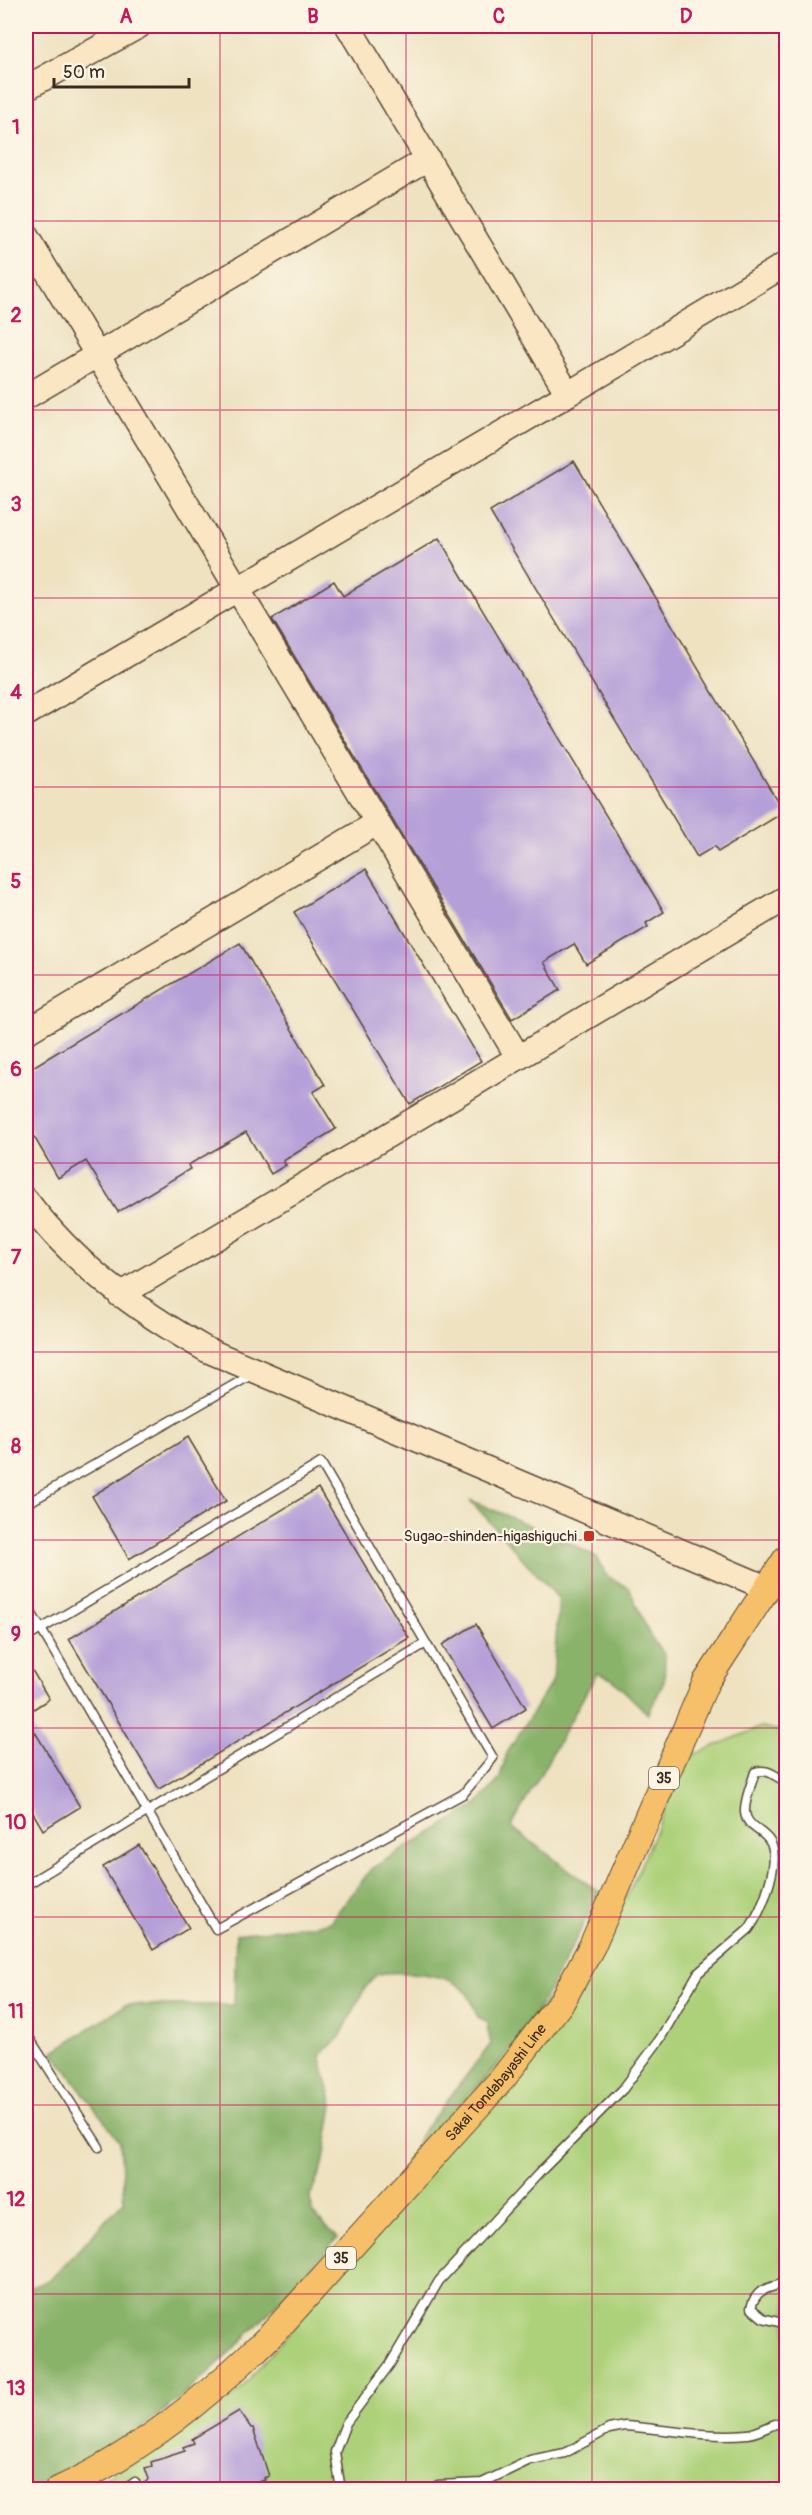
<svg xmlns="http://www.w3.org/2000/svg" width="812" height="2515" font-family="Pangolin,sans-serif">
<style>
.green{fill:#add17a;stroke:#747e4c;stroke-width:1.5}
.forest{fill:#8ab36a;stroke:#626e44;stroke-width:1.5}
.building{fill:#b59fd8}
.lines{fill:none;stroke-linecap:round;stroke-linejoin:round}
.lane-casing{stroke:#564636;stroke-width:11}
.secondary-casing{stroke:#564636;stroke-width:27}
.primary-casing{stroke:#564636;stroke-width:28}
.lane{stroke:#fff;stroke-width:8}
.secondary{stroke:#fbe6c4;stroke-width:24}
.primary{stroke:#f6c06b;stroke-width:26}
.grid{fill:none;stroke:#c2185b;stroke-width:1.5;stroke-opacity:0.55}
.poi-dot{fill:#c8321e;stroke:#fcf5e5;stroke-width:2}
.labels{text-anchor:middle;stroke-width:4.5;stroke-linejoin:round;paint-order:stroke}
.shield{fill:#fcf5e5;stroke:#75675a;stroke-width:1.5}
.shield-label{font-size:14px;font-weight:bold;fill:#3b2a1e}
.poi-label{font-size:15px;fill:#3b2a1e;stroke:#fcf5e5;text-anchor:end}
.street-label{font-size:15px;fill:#3b2a1e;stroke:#fcf5e5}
.neatline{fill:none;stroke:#c2185b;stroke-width:2}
.grid-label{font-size:20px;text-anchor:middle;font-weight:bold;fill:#c2185b}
</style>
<rect width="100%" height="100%" fill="#fcf5e5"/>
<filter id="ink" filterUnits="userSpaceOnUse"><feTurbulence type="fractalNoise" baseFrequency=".0167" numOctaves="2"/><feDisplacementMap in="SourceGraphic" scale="12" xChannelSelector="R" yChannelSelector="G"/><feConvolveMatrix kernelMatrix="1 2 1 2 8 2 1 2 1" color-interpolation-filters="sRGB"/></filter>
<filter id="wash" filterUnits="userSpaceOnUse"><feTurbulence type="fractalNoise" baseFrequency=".008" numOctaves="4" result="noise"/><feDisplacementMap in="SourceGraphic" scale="24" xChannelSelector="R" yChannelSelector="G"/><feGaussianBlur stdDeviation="1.35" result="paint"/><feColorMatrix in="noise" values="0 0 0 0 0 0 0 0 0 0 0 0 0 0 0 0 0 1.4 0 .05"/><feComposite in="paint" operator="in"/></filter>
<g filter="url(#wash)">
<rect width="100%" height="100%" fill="#eee2c1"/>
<path class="green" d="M761,1727L786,1732V2489L85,2490L233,2398L301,2319L627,1896L688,1757Z"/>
<path class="forest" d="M470,1500L566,1541L596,1557L607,1576L629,1588L651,1638L665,1655L664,1682L648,1714L612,1679L597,1673L511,1827L599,1892C578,1937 556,1981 529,2022C499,2068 457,2107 420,2148L417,2143L421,2134L491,2044L486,2021L478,2017C474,2010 471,1997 465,1991C449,1972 400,1971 377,1974L365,1988L340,2037L320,2055L333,2105L323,2165L311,2194L312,2213L338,2238C251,2332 152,2448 26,2488V2289L50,2280L124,2201L120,2142L53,2052L125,2005H234L236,1934L329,1923L372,1868L474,1807L499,1780L507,1753L553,1680L559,1599Z"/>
<g id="blocks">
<path class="building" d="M574,461L784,812L718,852L715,846L697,857L490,512Z
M439,538L664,912L646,923L648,927L586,964L574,944L544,962L560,990L512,1019L272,619L334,581L343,596Z
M366,869L481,1061L410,1104L294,912Z
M240,943L325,1085L313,1092L336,1129L283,1161L286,1165L271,1174L246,1132L188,1165L190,1169L118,1212L86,1161L58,1178L26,1123V1071Z
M188,1437L226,1501L129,1559L92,1496Z
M318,1488L409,1638L159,1789L69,1639Z
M476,1624L526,1708L493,1729L442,1645Z
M26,1660L49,1699L26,1714Z
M26,1717L80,1807L43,1830L26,1801Z
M139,1845L189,1928L153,1950L103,1867Z
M239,2411L251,2428H253L269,2476L264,2478L265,2480L229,2490H136L149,2479L145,2468L152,2466L151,2462L185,2451L183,2447L194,2443L192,2439Z"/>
</g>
</g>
<g filter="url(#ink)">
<use href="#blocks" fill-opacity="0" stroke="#564636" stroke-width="1.5"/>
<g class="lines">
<g class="lane-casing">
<path id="lane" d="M321,1463L493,1758L463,1794L216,1929L41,1629Z
M26,1504L253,1374
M26,1604L41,1629L26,1638
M26,1885L426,1643
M26,2033L99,2147
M786,2283C768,2288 756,2288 751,2308L763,2318L786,2324
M124,2490L135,2482
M341,2490L335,2452L346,2423L390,2364L439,2281L543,2169L623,2089L660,2039L698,1973L749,1929C762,1910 784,1857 768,1839C760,1829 746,1826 745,1812C744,1800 752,1783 755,1772C770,1768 774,1777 786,1781
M430,2490L438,2485L482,2483L530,2460L565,2453L609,2429L625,2426C664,2429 707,2438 747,2434C760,2433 772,2423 786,2421"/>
</g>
<g class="secondary-casing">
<path id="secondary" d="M26,88L139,26
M26,236L518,1057
M568,394L786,264
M26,397L428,159
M26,714L568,394L348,26
M26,1032L377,823
M26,1200C75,1265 136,1310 207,1350L767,1588
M120,1295L786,898"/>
</g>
<g class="primary-casing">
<g id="primary">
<path id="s1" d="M58,2490C141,2452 210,2395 274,2332L503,2078L562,2001L592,1946L706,1682L786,1559"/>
</g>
</g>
<use href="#lane" class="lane"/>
<use href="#secondary" class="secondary"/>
<use href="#primary" class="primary"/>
</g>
</g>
<path class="grid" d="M220,26V2490M406,26V2490M592,26V2490M26,221H786M26,410H786M26,598H786M26,787H786M26,975H786M26,1163H786M26,1352H786M26,1540H786M26,1728H786M26,1917H786M26,2105H786M26,2294H786"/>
<rect class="poi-dot" x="583" y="1530" width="12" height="12" rx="3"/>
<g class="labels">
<g class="shield">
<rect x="649" y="1767" width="30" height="22" rx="4.5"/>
<rect x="326" y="2247" width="30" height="22" rx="4.5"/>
</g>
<g class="shield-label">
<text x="664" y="1783">35</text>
<text x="341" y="2263">35</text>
</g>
<g class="poi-label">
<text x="577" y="1541">Sugao-shinden-higashiguchi</text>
</g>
<g class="street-label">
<text dy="5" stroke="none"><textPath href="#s1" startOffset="603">Sakai Tondabayashi Line</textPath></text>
</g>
</g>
<rect width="812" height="2515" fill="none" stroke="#fcf5e5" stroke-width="66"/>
<path d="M54 78v9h135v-9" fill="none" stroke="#3b2a1e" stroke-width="3"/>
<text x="63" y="78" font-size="18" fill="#3b2a1e" stroke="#fcf5e5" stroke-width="4.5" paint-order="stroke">50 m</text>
<rect x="33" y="33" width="746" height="2449" class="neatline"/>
<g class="grid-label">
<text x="126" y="23">A</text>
<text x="313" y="23">B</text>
<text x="499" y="23">C</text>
<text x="686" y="23">D</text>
<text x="16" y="134">1</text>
<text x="16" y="322">2</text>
<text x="16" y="511">3</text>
<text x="16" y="699">4</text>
<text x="16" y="888">5</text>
<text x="16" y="1076">6</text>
<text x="16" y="1264">7</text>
<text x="16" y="1453">8</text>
<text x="16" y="1641">9</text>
<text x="16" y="1829">10</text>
<text x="16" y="2018">11</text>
<text x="16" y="2206">12</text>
<text x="16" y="2395">13</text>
</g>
</svg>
